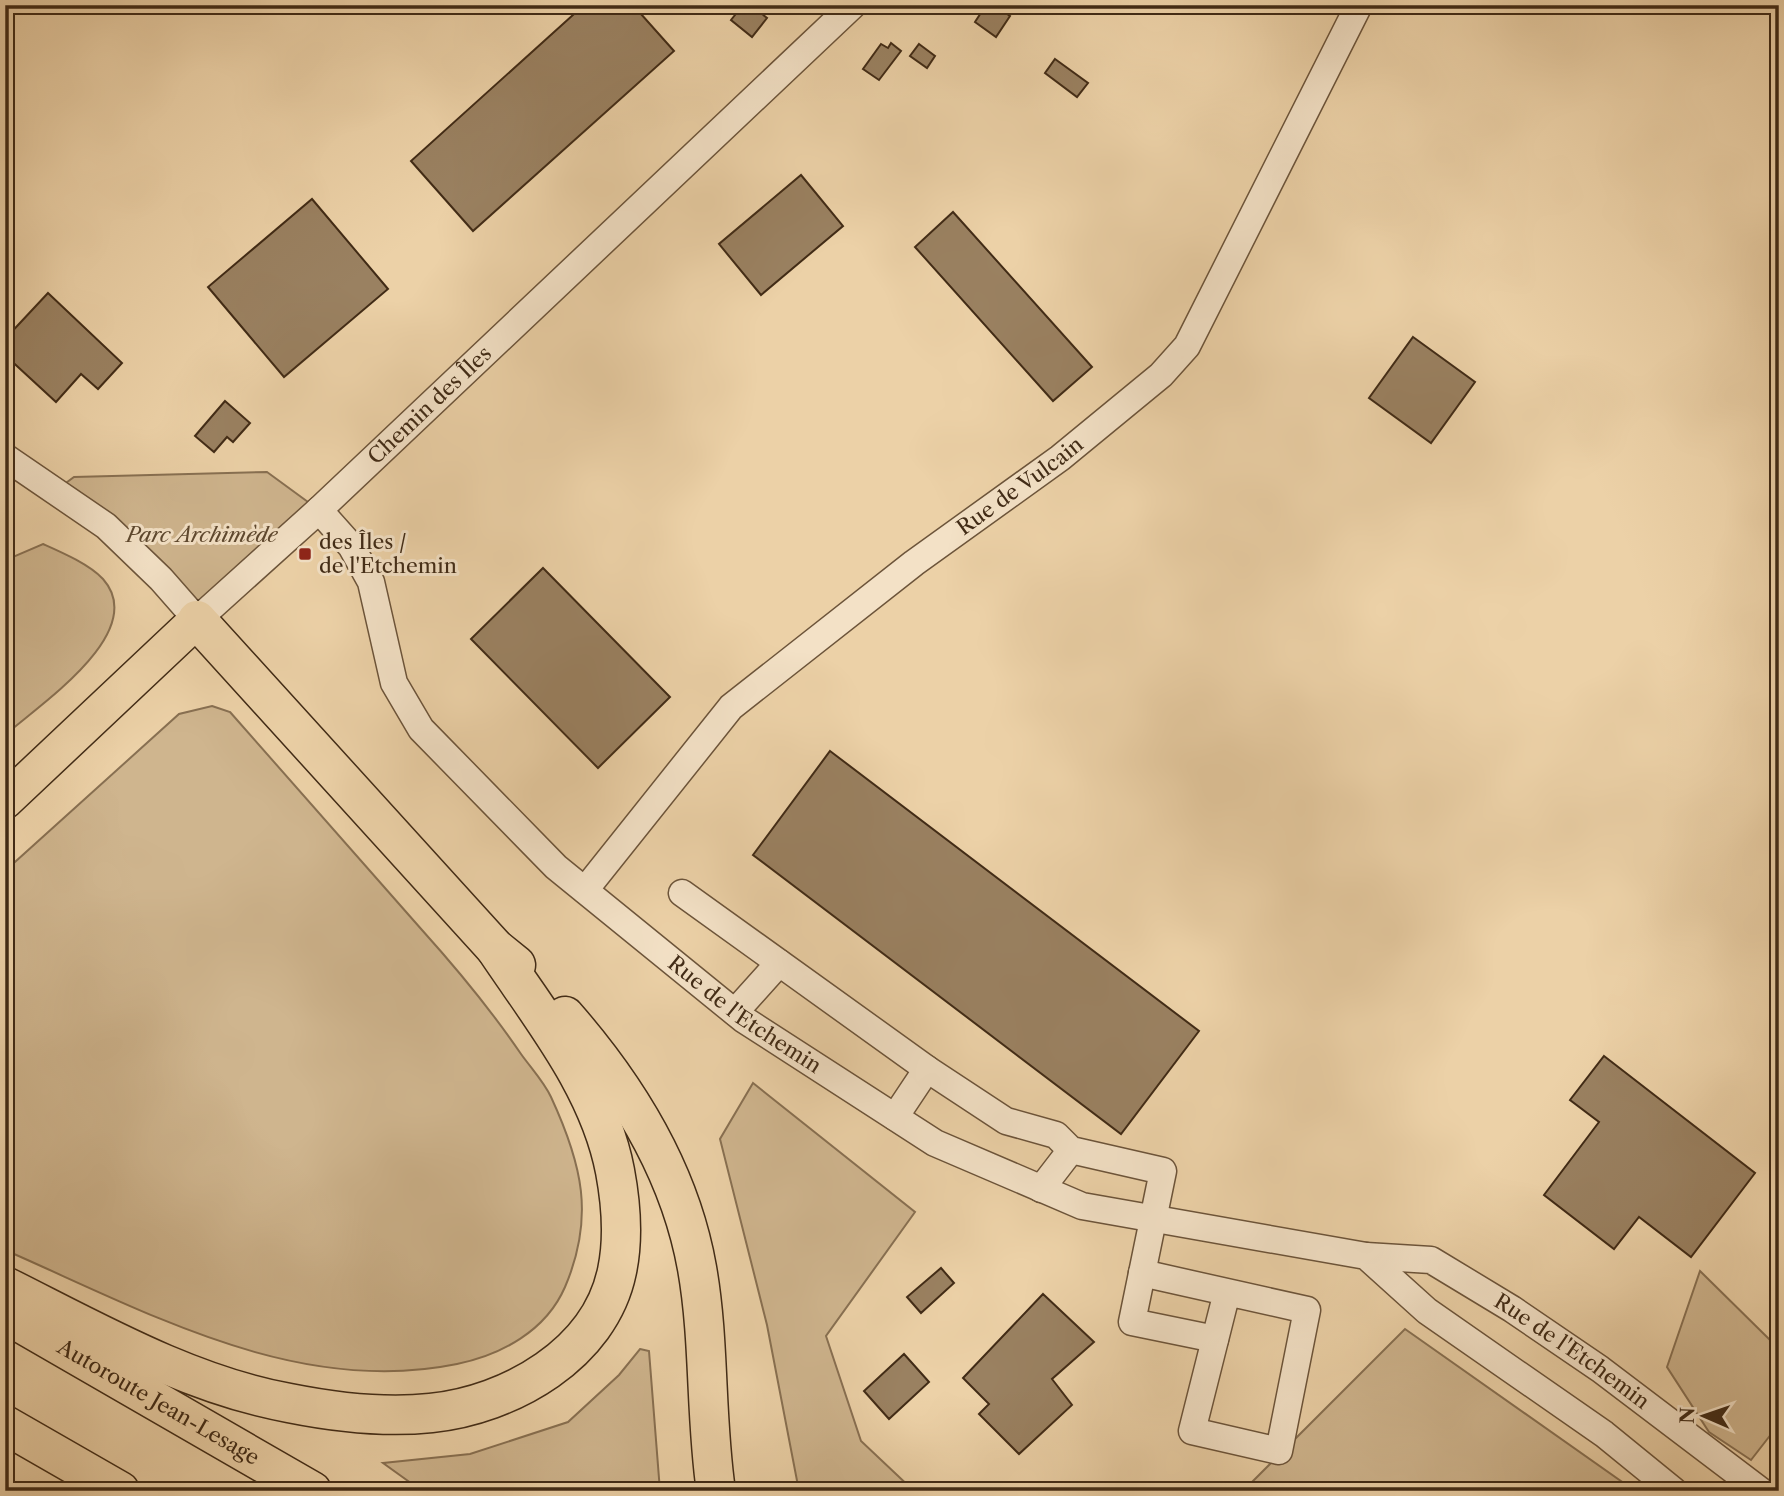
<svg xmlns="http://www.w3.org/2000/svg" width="1784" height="1496" font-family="'Libre Caslon Text',serif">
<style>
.green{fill:#cfb58e;stroke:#887052;stroke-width:2}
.building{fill:#9a8161;stroke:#412b16;stroke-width:2}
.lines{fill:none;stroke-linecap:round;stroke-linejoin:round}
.minor-casing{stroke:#6c543a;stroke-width:29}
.major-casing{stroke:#412b16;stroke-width:38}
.highway-casing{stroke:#412b16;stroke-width:41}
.minor{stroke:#f3e1c6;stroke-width:26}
.major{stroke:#ecd1a7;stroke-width:35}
.highway{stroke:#ecd1a7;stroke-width:38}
.poi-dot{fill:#8f2418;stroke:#f3e1c6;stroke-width:2.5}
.labels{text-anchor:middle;stroke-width:6;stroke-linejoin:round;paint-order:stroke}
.street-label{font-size:21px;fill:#412b16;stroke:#f3e1c6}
.park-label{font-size:21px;font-style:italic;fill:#5d472e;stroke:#f3e1c6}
.poi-label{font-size:21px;fill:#412b16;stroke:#f3e1c6;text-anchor:start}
</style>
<rect width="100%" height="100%" fill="#ecd1a7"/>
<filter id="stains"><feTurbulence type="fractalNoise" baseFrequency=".00286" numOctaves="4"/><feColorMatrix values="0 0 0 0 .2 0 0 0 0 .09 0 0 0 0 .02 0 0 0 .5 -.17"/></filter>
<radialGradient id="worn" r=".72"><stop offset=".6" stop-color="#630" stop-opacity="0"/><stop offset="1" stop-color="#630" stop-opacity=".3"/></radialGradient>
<path class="green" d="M267,472L319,510L197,620L55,491L74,477Z
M43,544C61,552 89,564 103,579C150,632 39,705 5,735V564L15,556Z
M212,706L230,712C294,785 358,858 422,930C458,970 491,1010 521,1054C531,1068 544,1082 551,1097C582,1164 595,1217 565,1287C546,1331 501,1355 457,1364C297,1397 147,1312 5,1250V871L179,714Z
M753,1083L915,1212L826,1336L861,1441L914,1491H799L767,1325L720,1139Z
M1700,1271L1769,1339L1779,1327V1424L1751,1460L1709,1432L1667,1367Z
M1405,1329L1635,1491H1243Z
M640,1349L649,1351L660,1491H422L383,1463L470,1454L568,1422L619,1375Z"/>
<path class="building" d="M584,5H633L674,51L473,231L411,161Z
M743,5H751L767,18L752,37L731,20Z
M986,5H994L1010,16L996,37L975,22Z
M891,43L901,51L879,80L863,69L881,44L888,48Z
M919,44L935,56L927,68L910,56Z
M1055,59L1088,83L1077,97L1045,73Z
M801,175L843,226L761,295L719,244Z
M312,199L388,289L284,377L208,287Z
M953,212L1092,367L1053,401L915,247Z
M48,293L122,363L98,389L81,374L56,402L5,355V339Z
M1413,337L1475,382L1431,443L1369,398Z
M225,401L250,423L233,442L227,437L214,452L195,436Z
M543,568L670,697L598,768L471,639Z
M830,751L1199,1031L1121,1134L753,855Z
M1604,1056L1755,1173L1691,1257L1639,1217L1614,1249L1544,1195L1599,1122L1570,1100Z
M941,1268L954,1283L921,1313L907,1297Z
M1043,1294L1094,1342L1052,1379L1072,1405L1019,1454L979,1414L989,1404L963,1378Z
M904,1354L929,1382L889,1419L864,1391Z"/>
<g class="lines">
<g class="minor-casing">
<g id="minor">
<path id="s1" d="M5,457L106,526L161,579L197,620L319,510L853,5"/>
<path id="s2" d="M319,510L351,546L371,582L394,683L421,729L556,867L743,1019L935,1143L1082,1206L1366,1256L1427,1311L1604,1434L1674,1491"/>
<path id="s3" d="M585,890L731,707L914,563L1060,458L1161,375L1187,346L1359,5"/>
<path d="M682,893L927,1069L1006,1121L1056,1135L1071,1150L1163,1171L1132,1322L1215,1339"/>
<path d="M735,1012L779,963"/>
<path d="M895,1117L927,1069"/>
<path d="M1041,1189L1071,1150"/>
<path id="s4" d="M1366,1256L1431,1260L1512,1309L1600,1369L1761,1491"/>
<path d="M1142,1273L1307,1310L1279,1451L1192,1431L1227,1292"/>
</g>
</g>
<g class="major-casing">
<path id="major" d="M5,801L197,620"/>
</g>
<g class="highway-casing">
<g id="highway">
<path d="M197,620L495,948L516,965"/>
<path d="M565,1016C628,1088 680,1172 697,1268C710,1341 705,1417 716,1491"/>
<path d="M5,1286C95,1331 189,1385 289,1403C334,1412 385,1418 431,1413C510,1405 600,1354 617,1271C624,1238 621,1203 615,1171C599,1087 541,1017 495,948"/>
<path id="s5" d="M5,1314L312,1491"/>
<path d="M5,1425L120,1491"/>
</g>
</g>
<use href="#minor" class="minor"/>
<use href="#major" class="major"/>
<use href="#highway" class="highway"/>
</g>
<rect class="poi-dot" x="298" y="547" width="14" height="14" rx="3.5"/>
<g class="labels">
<g class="street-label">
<text dy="7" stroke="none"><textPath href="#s1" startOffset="570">Chemin des Îles</textPath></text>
<text dy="7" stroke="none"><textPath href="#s3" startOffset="598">Rue de Vulcain</textPath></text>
<text dy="7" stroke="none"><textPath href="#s2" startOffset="679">Rue de l'Etchemin</textPath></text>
<text dy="7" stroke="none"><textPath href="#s4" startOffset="233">Rue de l'Etchemin</textPath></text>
<text dy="7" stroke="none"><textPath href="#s5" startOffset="177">Autoroute Jean-Lesage</textPath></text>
</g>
<g class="park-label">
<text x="202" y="542">Parc Archimède</text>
</g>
<g class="poi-label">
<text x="319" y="549">des Îles /<tspan x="319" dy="24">de l'Etchemin</tspan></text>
</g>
</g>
<rect width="1784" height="1496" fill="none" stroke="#ecd1a7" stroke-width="28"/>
<rect x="7" y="7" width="1770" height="1482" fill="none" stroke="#412b16" stroke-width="3.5"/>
<rect x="14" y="14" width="1756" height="1468" fill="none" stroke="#412b16" stroke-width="2"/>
<g transform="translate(1704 1416) rotate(272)" stroke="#f3e1c6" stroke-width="5" paint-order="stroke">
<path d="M0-5L12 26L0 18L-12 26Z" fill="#412b16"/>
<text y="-10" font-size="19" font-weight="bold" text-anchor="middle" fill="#412b16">N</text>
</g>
<rect width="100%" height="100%" filter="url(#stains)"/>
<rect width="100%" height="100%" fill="url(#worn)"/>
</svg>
